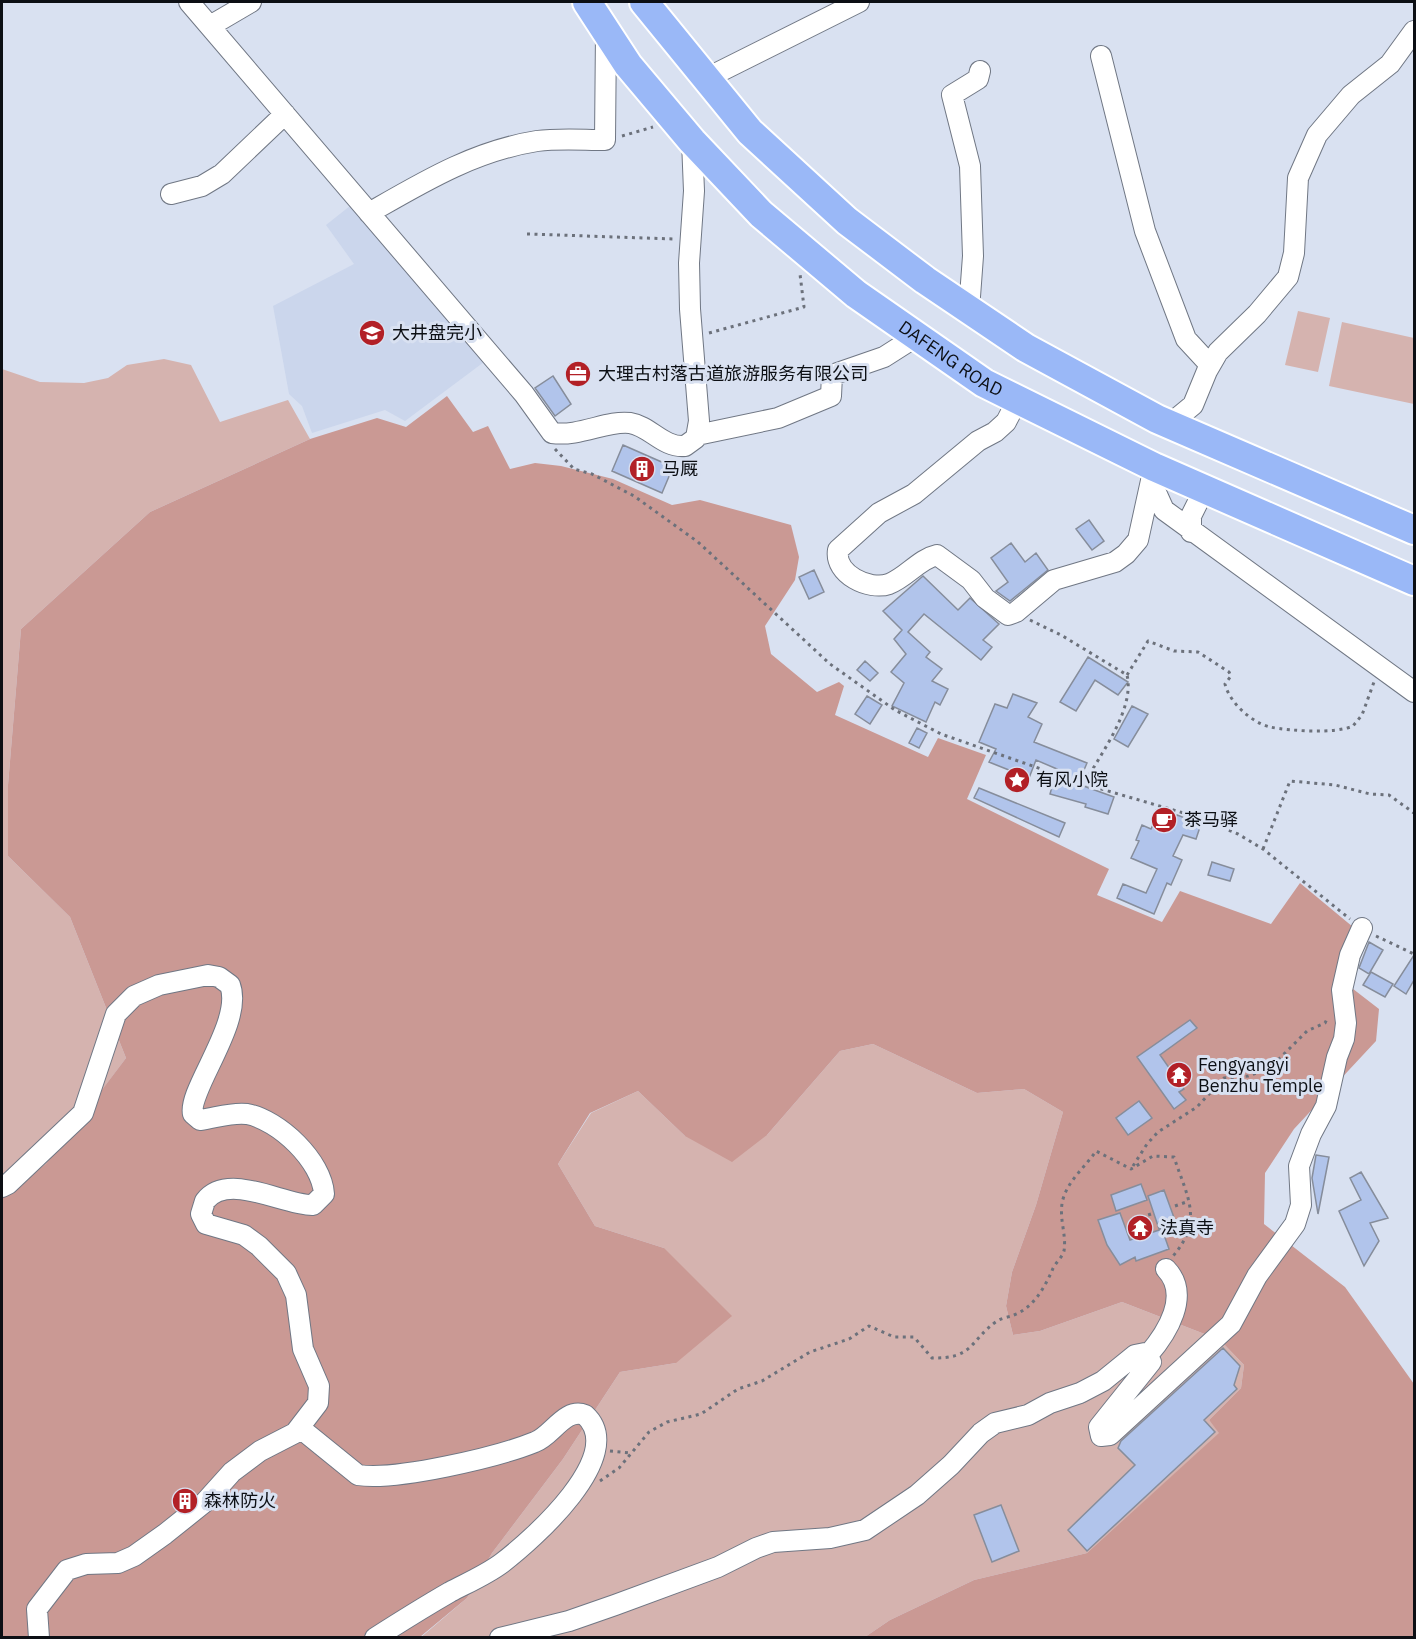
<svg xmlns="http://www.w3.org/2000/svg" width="1416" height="1639" font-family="'IBM Plex Sans','Noto Sans SC',sans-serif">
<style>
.built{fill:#cbd6ec}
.green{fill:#d5b3af}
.forest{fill:#ca9994}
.building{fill:#b1c4eb;stroke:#868d9b;stroke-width:1.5}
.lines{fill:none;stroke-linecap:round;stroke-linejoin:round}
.minor-casing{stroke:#707784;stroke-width:22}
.highway-casing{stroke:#fff;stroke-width:32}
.path{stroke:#6c717b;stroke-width:3;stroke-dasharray:3 4.5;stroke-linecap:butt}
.minor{stroke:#fff;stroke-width:20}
.highway{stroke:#9ab8f7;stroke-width:28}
.labels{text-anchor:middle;stroke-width:6;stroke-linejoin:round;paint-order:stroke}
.poi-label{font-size:18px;fill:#0c0f14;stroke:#d9e1f1;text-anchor:start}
.street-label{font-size:18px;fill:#0c0f14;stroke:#d9e1f1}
</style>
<rect width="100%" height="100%" fill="#d9e1f1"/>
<path class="built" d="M355,202L488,359L405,421L385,410L312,433L302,406L289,394L273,306L354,264L326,225Z"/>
<path class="green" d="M1298,311L1330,318L1318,372L1285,365Z
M1342,322L1414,338V404L1329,386Z
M164,359L191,365L220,422L288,400L310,439L150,512L21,629L8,785V856L70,917L126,1058L46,1165L2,1196V369L40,382L84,383L108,378L127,365Z
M873,1044L977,1093L1024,1089L1063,1112L1036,1205L1012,1272L1006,1306L1013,1335L1040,1331L1122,1302L1220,1340L1244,1365L1241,1388L1209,1420L1220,1433L1087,1553L974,1580L890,1620L865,1637L420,1638L467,1598L492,1553L563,1459L620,1372L676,1363L664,1248L595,1226L558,1164L591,1113L638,1091L685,1136L767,1135L840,1051Z"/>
<path class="forest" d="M447,396L473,432L488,426L510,469L535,463L561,466L613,479L672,505L700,500L791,525L799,557L795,580L765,626L771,654L817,692L839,682L844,686L835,715L928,757L938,738L986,755L967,799L1109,869L1097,895L1162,922L1180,891L1271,924L1300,883L1353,927L1335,975L1379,1009L1376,1041L1294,1129L1265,1173L1264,1224L1345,1287L1414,1384V1637H865L890,1620L974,1580L1087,1553L1219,1433L1209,1420L1241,1388L1244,1365L1220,1340L1122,1302L1040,1331L1013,1335L1006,1306L1012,1272L1036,1205L1063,1112L1024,1089L977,1093L873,1044L840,1051L767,1135L732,1162L685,1136L638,1091L590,1113L558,1164L595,1226L664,1248L732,1316L676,1363L620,1372L563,1459L492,1553L467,1598L420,1637H2V1196L46,1164L126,1058L70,917L8,856V785L21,629L150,512L310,439L377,418L406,427Z"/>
<path class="building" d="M553,376L571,404L555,416L535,388Z
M623,445L673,467L662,493L612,471Z
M1089,520L1104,541L1092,550L1076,529Z
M1011,543L1025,562L1036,553L1048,570L1010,601L996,591L1008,582L991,558Z
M814,570L824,592L809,599L799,577Z
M923,576L958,610L970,598L999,624L983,640L992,647L981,660L924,614L908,632L930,652L926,657L942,669L932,681L948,689L940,705L935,702L926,722L892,706L904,683L891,672L906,654L894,639L902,630L883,611Z
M1088,657L1128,682L1118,695L1095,680L1076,711L1060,702Z
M865,661L878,673L870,681L857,670Z
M1013,694L1037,703L1028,717L1042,724L1034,742L1087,763L1078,784L1114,797L1108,814L1085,807L1086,804L1050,794L1057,769L1036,760L1029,778L989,762L996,749L979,742L995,704L1007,708Z
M867,696L882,705L870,724L855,714Z
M1132,706L1148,714L1128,747L1114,739Z
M917,728L927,733L919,748L909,743Z
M979,788L1065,823L1059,837L974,798Z
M1159,812L1175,819L1177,815L1201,824L1196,839L1183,835L1173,856L1182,860L1171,885L1167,883L1154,914L1117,898L1123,884L1146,893L1157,869L1131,858L1139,841L1136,840L1142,825L1151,829Z
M1212,862L1234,869L1230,881L1208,875Z
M1369,942L1383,950L1369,974L1359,968Z
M1414,955V980L1406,994L1394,986Z
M1371,972L1393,984L1385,997L1363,985Z
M1190,1020L1197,1028L1160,1055L1184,1089L1179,1092L1186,1100L1174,1109L1137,1057Z
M1139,1101L1152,1118L1128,1135L1116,1118Z
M1316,1155L1329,1157L1318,1214L1312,1178Z
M1361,1172L1388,1218L1370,1223L1379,1241L1364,1266L1339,1211L1361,1200L1350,1178Z
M1141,1184L1147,1200L1116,1211L1111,1195Z
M1164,1190L1176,1223L1159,1229L1148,1196Z
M1120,1213L1130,1240L1162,1229L1169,1249L1136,1261L1135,1257L1120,1265L1107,1245L1098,1220Z
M1223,1348L1240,1366L1234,1385L1237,1389L1204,1420L1215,1432L1087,1551L1068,1530L1135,1465L1118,1448L1121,1441Z
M1001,1505L1019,1551L992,1562L974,1515Z"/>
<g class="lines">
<g class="minor-casing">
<path id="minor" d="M189,2L524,394L552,433C580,437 607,420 630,423C650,426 663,448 685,446L696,438L699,421L690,309L689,263L694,191L692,141
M210,26L251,2
M1101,56L1145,231L1186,339L1210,365
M705,79L859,2
M171,194L202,186L222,174L285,114
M369,213C423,182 474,151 537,141C559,138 583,140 605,140L606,32
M969,310L973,256L970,166L952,95L978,79L980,71
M1018,399L1006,422L995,432L978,441L914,494L879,513L838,550C834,574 869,591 889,584C907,577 919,559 937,555L971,580L985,598L1008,615L1016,612L1054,580L1115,562L1126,554L1138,540L1154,467
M1170,424L1193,405L1207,371L1218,352L1257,314L1288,277L1294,253L1298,178L1317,135L1351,95L1390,64L1414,31
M697,435L778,418L831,396L832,375L884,357L917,336
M1154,475L1155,490L1164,510L1414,692
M1191,532V516L1205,488
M2,1187L8,1184L83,1113L116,1014L134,996L159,985L208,975L219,977L230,985C244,1022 187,1091 193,1114L200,1120C216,1118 231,1112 247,1114C279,1120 322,1161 324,1194L313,1205C285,1206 228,1171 205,1201L201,1214L206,1224L244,1235L259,1246L286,1273L296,1295L303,1349L319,1386L318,1403L295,1433L260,1451L232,1472L205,1502L165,1534L134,1556L118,1563L86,1564L67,1570L37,1609L39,1638
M1148,1355C1167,1333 1191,1295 1166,1269
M300,1428L358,1475C396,1481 498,1457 535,1442C552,1436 565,1407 585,1415C629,1455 532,1540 502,1563C486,1575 467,1583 450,1592C424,1607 400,1622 375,1638
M500,1638L569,1621L615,1605L718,1567L756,1548L773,1542L830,1538L865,1530L917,1495L951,1465L981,1433L995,1423L1028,1415L1050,1403L1080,1393L1103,1381L1135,1355L1145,1353L1151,1362L1099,1427L1101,1436L1110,1435L1231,1324L1257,1276L1295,1224L1301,1205L1299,1166L1311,1134L1326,1106L1337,1057L1344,1039L1346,1023L1342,990L1350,955L1362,928"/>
</g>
<g class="highway-casing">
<g id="highway">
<path id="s1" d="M587,2L628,65L692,141L761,214L856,294L984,383L1154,467L1414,581"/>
<path d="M644,2L750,132L847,221L925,280L1026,348L1157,419L1414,530"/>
</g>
</g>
<path class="path" d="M622,136L653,127
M527,234L675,239
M709,333L804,307L800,274
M555,449L574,469L592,474L634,496L698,542L830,664L895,710L941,734L1084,784L1194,816L1238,834L1263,849L1350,919
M1030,620L1061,635L1127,675C1135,709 1101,753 1084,784
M1127,675L1148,641L1174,651L1198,652L1229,672L1231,676L1225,684C1229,702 1252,723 1270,727C1290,731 1335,734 1353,726L1362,715L1374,682
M1263,849L1290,781L1335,785L1370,794L1389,795L1414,813
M1376,936L1414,954
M1133,1166L1147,1144L1158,1132L1197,1107L1224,1078L1248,1076L1270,1068L1307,1031L1325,1023L1328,1017
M1175,1206L1189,1201
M1134,1220L1151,1214
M610,1451L630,1453
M600,1481L619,1468L649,1432L667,1422L701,1414L738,1389L762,1381L810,1352L849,1339L869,1326L894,1337H914L932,1358C974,1359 970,1340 997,1321C1002,1318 1009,1317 1014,1315C1034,1307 1044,1288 1052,1271C1054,1264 1062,1258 1064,1251C1067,1233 1057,1215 1064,1196C1070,1179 1086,1166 1096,1151L1131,1169L1153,1156L1174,1157C1187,1197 1204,1220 1173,1256"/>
<use href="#minor" class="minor"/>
<use href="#highway" class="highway"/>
</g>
<defs>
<g id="school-disc" transform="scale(1.35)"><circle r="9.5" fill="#b22026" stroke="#d9e1f1"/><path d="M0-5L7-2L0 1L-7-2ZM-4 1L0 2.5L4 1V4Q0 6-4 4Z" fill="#fff"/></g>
<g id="office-disc" transform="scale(1.35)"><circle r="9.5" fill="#b22026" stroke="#d9e1f1"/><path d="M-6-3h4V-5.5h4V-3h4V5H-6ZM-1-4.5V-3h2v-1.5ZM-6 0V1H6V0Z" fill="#fff"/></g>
<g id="building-disc" transform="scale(1.35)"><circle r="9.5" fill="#b22026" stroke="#d9e1f1"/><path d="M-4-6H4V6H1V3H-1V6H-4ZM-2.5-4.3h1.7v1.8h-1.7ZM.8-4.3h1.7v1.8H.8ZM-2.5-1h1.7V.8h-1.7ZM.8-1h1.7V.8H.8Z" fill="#fff"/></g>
<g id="sight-disc" transform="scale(1.35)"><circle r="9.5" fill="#b22026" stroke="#d9e1f1"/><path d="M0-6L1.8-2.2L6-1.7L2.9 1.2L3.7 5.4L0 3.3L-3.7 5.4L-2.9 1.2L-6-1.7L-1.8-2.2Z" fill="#fff"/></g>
<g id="cafe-disc" transform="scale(1.35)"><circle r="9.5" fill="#b22026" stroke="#d9e1f1"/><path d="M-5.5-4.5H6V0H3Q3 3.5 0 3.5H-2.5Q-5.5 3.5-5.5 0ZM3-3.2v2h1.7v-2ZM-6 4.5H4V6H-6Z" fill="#fff"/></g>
<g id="temple-disc" transform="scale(1.35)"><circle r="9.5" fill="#b22026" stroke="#d9e1f1"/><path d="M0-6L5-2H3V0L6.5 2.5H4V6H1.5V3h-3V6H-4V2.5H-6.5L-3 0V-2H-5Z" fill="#fff"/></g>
</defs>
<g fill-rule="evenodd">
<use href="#school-disc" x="372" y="333"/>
<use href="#office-disc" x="578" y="374"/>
<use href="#building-disc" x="642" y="469"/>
<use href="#sight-disc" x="1017" y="780"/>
<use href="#cafe-disc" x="1164" y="820"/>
<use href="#temple-disc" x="1179" y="1075"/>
<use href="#temple-disc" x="1140" y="1228"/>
<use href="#building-disc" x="185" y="1501"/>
</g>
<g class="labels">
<g class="poi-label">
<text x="392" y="339">大井盘完小</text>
<text x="598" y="380">大理古村落古道旅游服务有限公司</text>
<text x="662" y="475">马厩</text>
<text x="1036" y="786">有风小院</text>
<text x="1184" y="826">茶马驿</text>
<text x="1198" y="1071">Fengyangyi<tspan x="1198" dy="21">Benzhu Temple</tspan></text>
<text x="1160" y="1234">法真寺</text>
<text x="204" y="1507">森林防火</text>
</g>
<g class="street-label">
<text dy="6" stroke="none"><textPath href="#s1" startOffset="514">DAFENG ROAD</textPath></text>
</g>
</g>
<rect width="1416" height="1639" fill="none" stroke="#0c0f14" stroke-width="6"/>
</svg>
